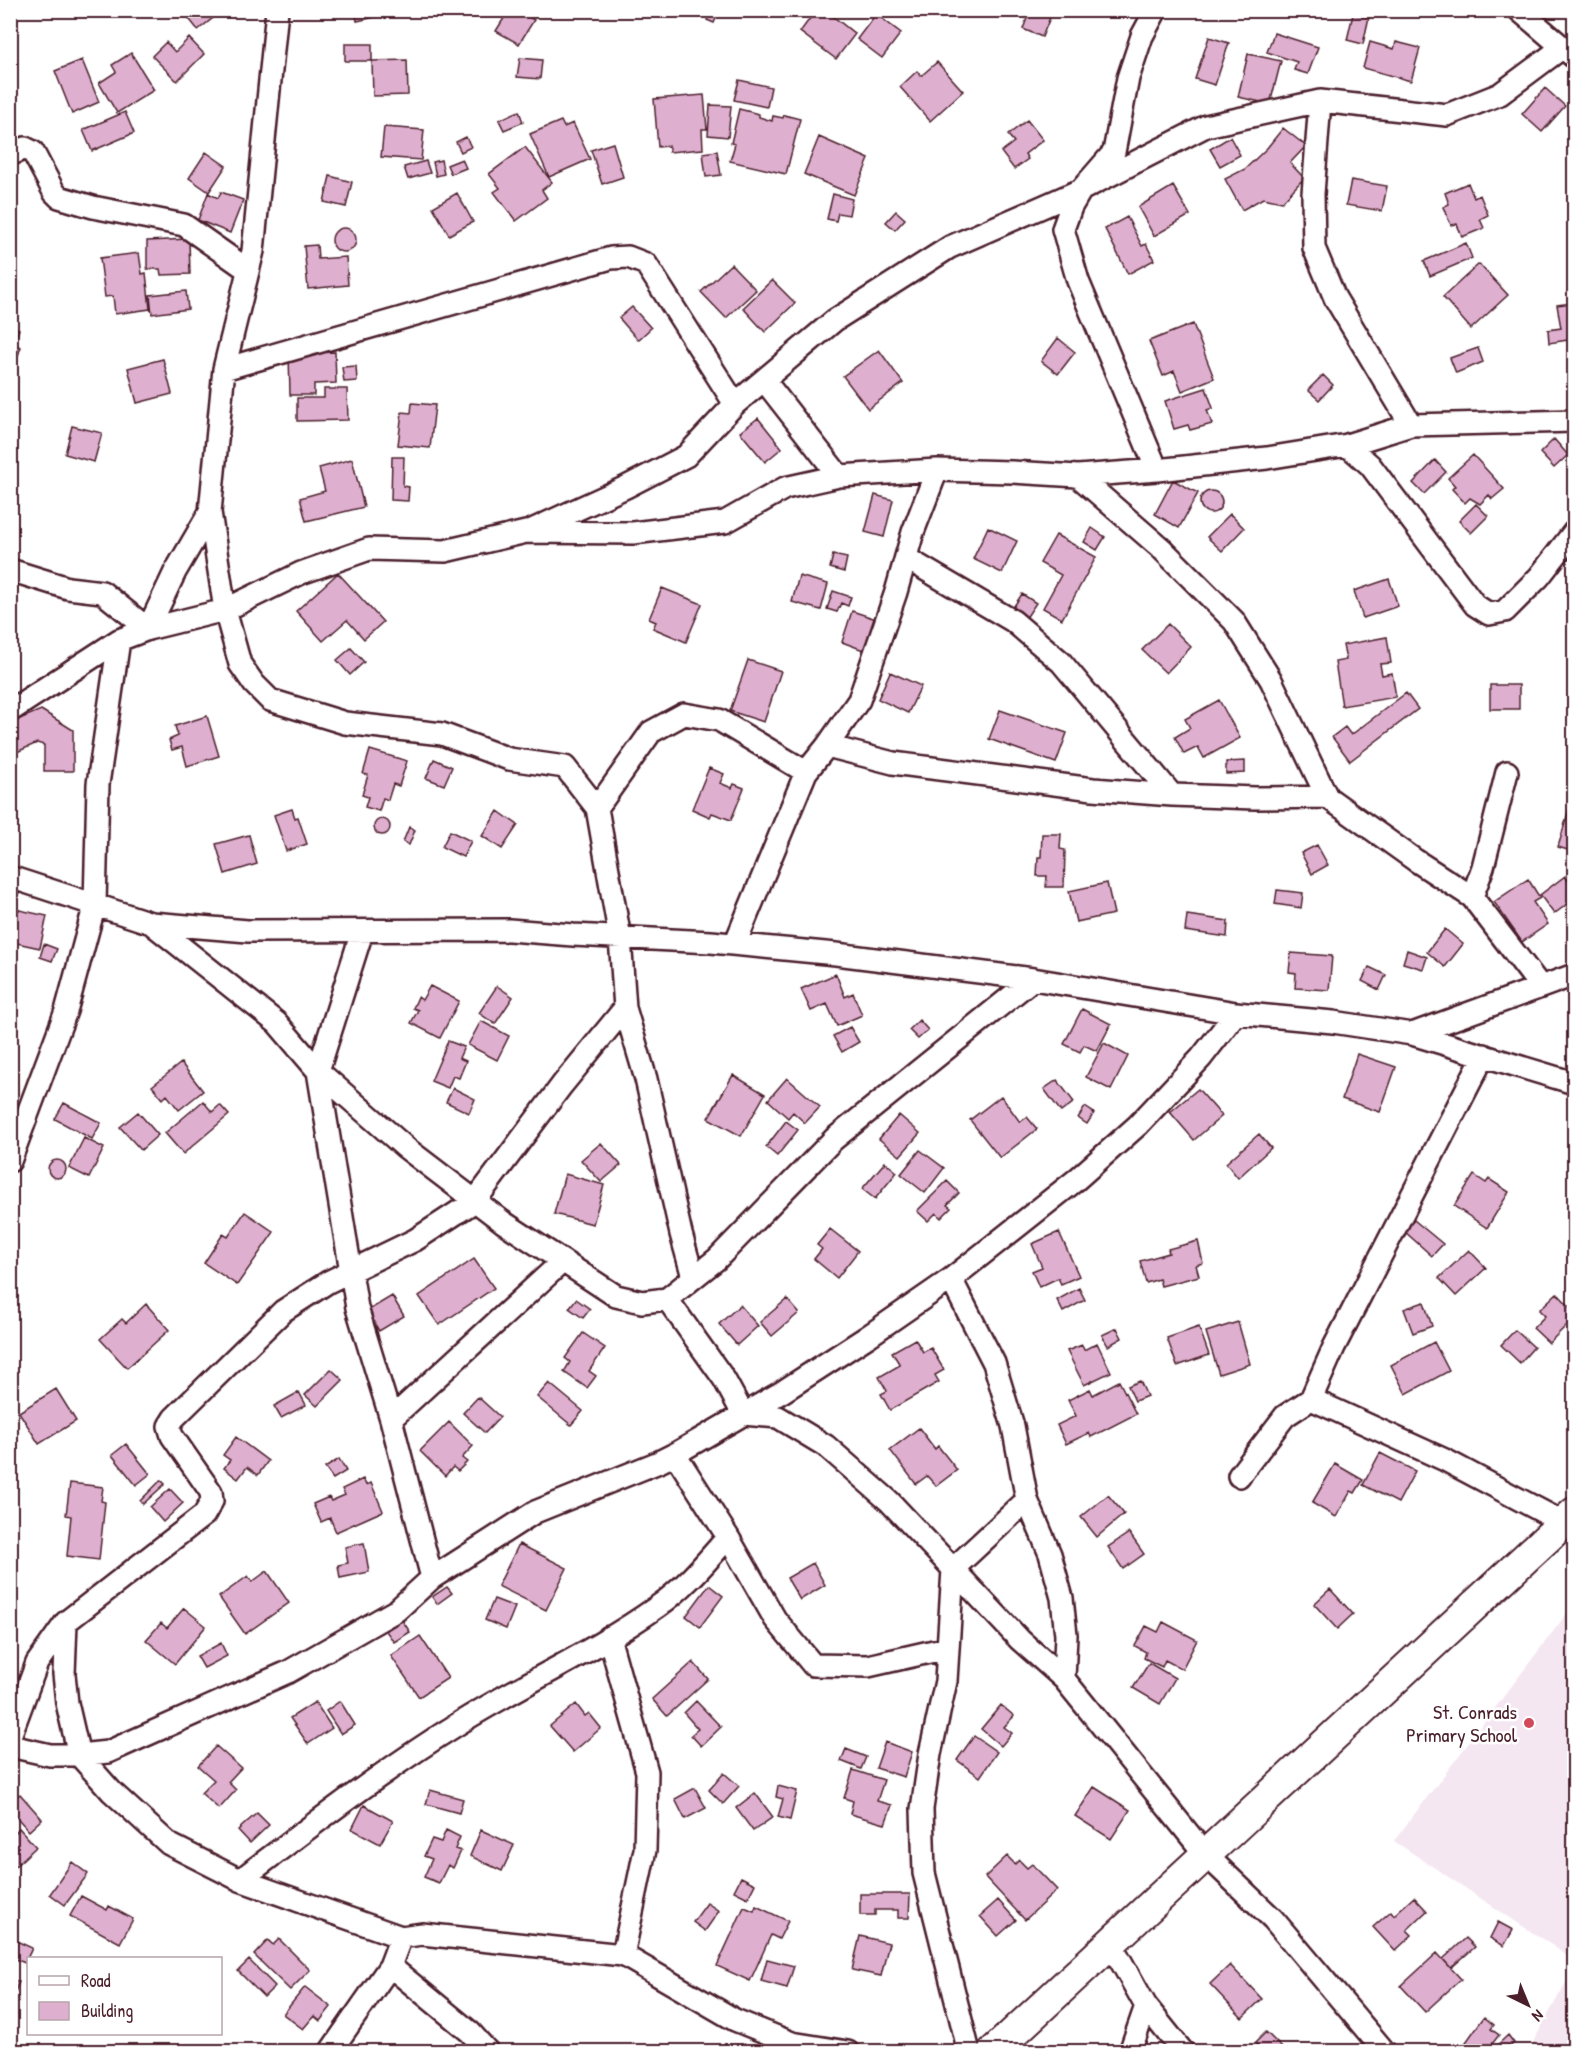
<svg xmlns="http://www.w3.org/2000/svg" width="1585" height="2062" font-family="'Patrick Hand',sans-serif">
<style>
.built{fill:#f5e7f1}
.building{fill:#dfafcf;stroke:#4a1f2b;stroke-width:1.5}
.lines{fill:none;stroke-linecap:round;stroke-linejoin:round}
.minor-casing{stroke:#4a1f2b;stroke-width:26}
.secondary-casing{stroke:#4a1f2b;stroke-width:34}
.minor{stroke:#fff;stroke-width:21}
.secondary{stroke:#fff;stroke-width:30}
.poi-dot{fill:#d1495b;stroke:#fff;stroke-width:2}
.labels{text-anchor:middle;stroke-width:5;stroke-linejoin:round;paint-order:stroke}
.poi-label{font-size:20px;fill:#4a1f2b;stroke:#fff;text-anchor:end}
</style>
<rect width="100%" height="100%" fill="#fff"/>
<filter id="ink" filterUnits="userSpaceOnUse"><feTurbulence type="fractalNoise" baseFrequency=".0167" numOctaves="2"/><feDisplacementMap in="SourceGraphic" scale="12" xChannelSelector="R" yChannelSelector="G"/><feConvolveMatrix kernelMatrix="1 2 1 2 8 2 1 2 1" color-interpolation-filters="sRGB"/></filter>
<g filter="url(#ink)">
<path class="built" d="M1574,1604V1960L1394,1841Z
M1574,1968V2051H1528Z"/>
<path class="building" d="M182,10H207L213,18L198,30Z
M355,10H389V14L357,21Z
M509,10H518L534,20L519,44L496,31Z
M711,10L719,12L714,23L707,20Z
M816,10H825L855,34L836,59L800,32Z
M1030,10H1041L1051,15L1042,37L1023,29Z
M876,14L901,33L882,58L857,39Z
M1353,14L1369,17L1363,44L1347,40Z
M1274,33L1318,47L1308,74L1294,70L1297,62L1267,52Z
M1209,37L1229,43L1215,85L1195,79Z
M189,38L204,54L177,81L152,56L166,42L175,52Z
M1370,42L1394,49L1396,42L1420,48L1411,81L1363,68Z
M345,44H372V61H345Z
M131,53L154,90L117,113L99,83L116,72L112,65Z
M1248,54L1281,61L1270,104L1238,97Z
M520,58L542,60L540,79L517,77Z
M82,60L99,102L72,114L55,71Z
M407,60L408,95L373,96L372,61Z
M937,62L963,91L930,121L900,87L917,71L921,76Z
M739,80L771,87L767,107L734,100Z
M1545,88L1565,106L1542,132L1522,114Z
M704,95L707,129H702L703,149L669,152V146L658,147L654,99Z
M710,105L731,106L728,137L708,135Z
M739,109L759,114V117L772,121L773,116L783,118L784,115L800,119L786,174L730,161L735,144L731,143Z
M519,111L523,122L504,130L499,120Z
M125,112L134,133L92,151L83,130Z
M1027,120L1043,140L1025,154L1028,159L1014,169L1001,152L1014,142L1008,135Z
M561,121L564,127L573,123L590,159L549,177L530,134Z
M384,127L424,130L421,160L381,157Z
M1283,128L1306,146L1290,163L1304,178L1282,202L1263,198L1242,210L1225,179L1245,169L1267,148Z
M466,137L471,147L461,152L456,142Z
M819,137L869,159L854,195L804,174Z
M1230,137L1240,155L1220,166L1210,149Z
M613,143L623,177L602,184L591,150Z
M525,147L552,182L542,190L547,198L516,221L494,192L500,188L489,174Z
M717,151L721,175L706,177L703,153Z
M206,152L226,166L209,192L189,178Z
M462,159L466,168L451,174L447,165Z
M441,160L444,174L436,176L433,162Z
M426,161L430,173L408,179L404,167Z
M330,176L352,182L346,207L324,202Z
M1351,180L1387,186L1382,211L1346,205Z
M1468,183L1474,198L1480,195L1488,215L1480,219L1484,228L1462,237L1457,224L1451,225L1443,207L1449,204L1445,193Z
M1173,186L1190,215L1154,236L1138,207Z
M221,192L243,200L230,233L198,220L208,193L218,198Z
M457,193L473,222L449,235L433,207Z
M833,194L852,199L849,215L838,213L836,221L827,219Z
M896,211L905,219L895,230L886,222Z
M1127,217L1142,246L1146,244L1154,260L1128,274L1105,229Z
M332 240a12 12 0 1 1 24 0a12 12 0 1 1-24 0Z
M189,239L190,274L161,275L160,269H147V241Z
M1466,243L1472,258L1430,276L1424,261Z
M317,245L318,259L346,257L348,285L308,289L304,246Z
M139,253L142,274L146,273L150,309L115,314L113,296L105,297L100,258Z
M731,264L756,290L726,318L701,292Z
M1479,264L1508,295L1471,329L1443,297Z
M772,280L795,303L765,332L743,308Z
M186,291L188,309L152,314L150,295Z
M1572,303L1574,339L1549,343L1548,330L1561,328L1557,305Z
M632,307L651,328L638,340L619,318Z
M1193,324L1214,378L1182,391L1174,371L1163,376L1149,341Z
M10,326L19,329L14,345L21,347L15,364L10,362Z
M1058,338L1075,352L1058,374L1041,361Z
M1478,348L1483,362L1456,373L1450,358Z
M879,350L903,383L868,409L843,376Z
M335,352L336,383L314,384V395H290L289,353Z
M163,359L172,394L137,403L128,368Z
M356,366L357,381L344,382L342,367Z
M1323,375L1333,385L1319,400L1308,390Z
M1206,388L1213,408L1207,410L1212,424L1190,430L1188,425L1174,429L1165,401Z
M324,389H347L348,420L297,421V398H324Z
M412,403L435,405L430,448L398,445L402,412L411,413Z
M758,418L782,448L765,462L740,432Z
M72,426L102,433L94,462L65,454Z
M1554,439L1568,455L1554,468L1540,453Z
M1473,455L1504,489L1492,499L1489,495L1480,504L1470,498L1465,503L1452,489L1455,486L1448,478Z
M392,457H404L403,486L409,487L408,501L391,500Z
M352,459L364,507L306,521L300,498L325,491L319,468Z
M1435,460L1446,472L1424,494L1413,483Z
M1173,480L1198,493L1179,528L1155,514Z
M1200 502a11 11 0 1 1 22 0a11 11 0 1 1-22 0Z
M875,495L893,500L884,537L865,532Z
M1476,504L1488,516L1471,533L1459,521Z
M1230,514L1244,528L1222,551L1207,537Z
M988,527L1017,541L1002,573L973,559Z
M1092,528L1105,537L1097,550L1084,542Z
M1056,535L1096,557L1062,619L1043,608L1061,575L1040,563Z
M833,555L847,558L844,572L830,568Z
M338,573L383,622L364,639L347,620L323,641L296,611Z
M799,576L828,584L821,610L792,602Z
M1389,579L1398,606L1363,618L1354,591Z
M10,586L17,587L15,605L10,604Z
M662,588L702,604L686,642L653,628L656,622L649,619Z
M833,591L851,597L848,606L841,603L837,612L827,609Z
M1022,594L1036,603L1026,618L1012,609Z
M852,611L876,619L866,651L842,642Z
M1168,624L1191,647L1166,673L1142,650Z
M1387,637L1391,663L1380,664L1382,675L1392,673L1396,697L1342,706L1335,662L1346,660L1343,645Z
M351,648L364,662L350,675L337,660Z
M748,660L781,671L764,722L730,711Z
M890,672L921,686L908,713L878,699Z
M1490,685H1519V709H1490Z
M1406,693L1418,709L1350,761L1332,737L1345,727L1351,735Z
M1219,700L1240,738L1204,758L1198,747L1184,754L1175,737L1190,728L1185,719Z
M41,710L73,730V771H44V745L37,743L10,755V723Z
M1000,710L1067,733L1056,763L989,739Z
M207,716L219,756L187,766L182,747L172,750L169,740L178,736L175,726Z
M370,750L407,761L399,786L393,784L388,800L383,798L379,811L365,807L368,797L362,795L368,775L363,774Z
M434,759L452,767L444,785L426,778Z
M1245,761V773L1226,774V762Z
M709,768L724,774L720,783L732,788L734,784L744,788L731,820L712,813L710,817L692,809Z
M1574,792V852L1558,847Z
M292,809L295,818L298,817L307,844L286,851L274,815Z
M498,811L518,825L502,849L482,836Z
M374 827a8 8 0 1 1 16 0a8 8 0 1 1-16 0Z
M409,827L415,830L409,845L403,842Z
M450,831L471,841L463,857L442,847Z
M1042,834H1061L1060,849L1065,850L1064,887H1046L1047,876H1037L1038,857H1041Z
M249,835L257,864L225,874L216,844Z
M1317,845L1328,865L1312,874L1301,853Z
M1565,876L1574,889V899L1554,914L1540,895Z
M1528,879L1540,898L1533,902L1548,924L1522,942L1494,902Z
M1107,883L1114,914L1076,922L1069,891Z
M1277,890L1303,893L1301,908L1275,904Z
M15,909L47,916L40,948L12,942L14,933L10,932V928Z
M1187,915L1228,921L1227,937L1185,931Z
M1445,929L1463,944L1445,967L1427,952Z
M44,944L57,949L52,961L40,957Z
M1407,950L1427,957L1423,969L1403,963Z
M1291,953L1332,956L1329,990L1295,988L1296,973L1289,972Z
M1369,967L1386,975L1379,990L1362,981Z
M836,974L845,997L853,993L862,1015L837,1026L827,1004L811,1011L801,989Z
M430,986L459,1001L440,1038L411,1023L418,1010L413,1008L418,997L422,1000Z
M497,986L513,997L495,1024L479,1013Z
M1082,1009L1111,1024L1097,1051L1084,1045L1080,1052L1064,1044Z
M919,1020L928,1030L918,1039L909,1030Z
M481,1021L509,1036L497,1060L468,1045Z
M850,1027L859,1042L842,1052L833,1036Z
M448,1041L464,1047L459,1058L466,1061L459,1078L453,1076L448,1088L431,1081Z
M1104,1043L1128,1056L1111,1090L1086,1077Z
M1357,1054L1396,1067L1380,1112L1342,1099Z
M181,1063L203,1091L179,1110L167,1095L163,1099L152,1086Z
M733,1075L765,1094L741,1136L708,1118Z
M787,1078L820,1107L805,1123L793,1112L788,1118L768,1100Z
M1057,1080L1074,1102L1061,1112L1044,1089Z
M453,1088L475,1099L469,1113L446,1102Z
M1198,1089L1222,1116L1194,1140L1170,1112Z
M1001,1096L1020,1122L1027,1117L1037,1129L1000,1158L970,1120Z
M203,1101L212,1112L220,1105L229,1115L183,1154L165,1133Z
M64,1103L101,1123L92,1139L55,1119Z
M1085,1107L1094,1113L1087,1124L1078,1118Z
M138,1112L158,1135L141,1150L120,1127Z
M899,1115L920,1133L900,1156L879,1139Z
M786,1121L798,1130L777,1156L766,1147Z
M1259,1134L1271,1148L1238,1178L1226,1163Z
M84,1138L104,1148L89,1178L69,1168Z
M601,1143L621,1165L601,1182L581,1160Z
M920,1150L944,1168L925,1193L901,1174Z
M48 1169a9 9 0 1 1 18 0a9 9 0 1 1-18 0Z
M885,1162L897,1172L875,1199L862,1189Z
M565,1174L604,1185L593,1224L554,1214Z
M1474,1175L1486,1183L1489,1179L1509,1192L1487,1228L1454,1206Z
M947,1181L959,1193L947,1205L951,1208L941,1218L936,1213L928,1221L917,1211Z
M245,1212L274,1232L237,1285L204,1263L223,1234L228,1237Z
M1414,1220L1443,1244L1432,1256L1404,1231Z
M830,1229L858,1251L837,1278L814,1259L822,1249L817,1245Z
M1059,1232L1079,1276L1061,1284L1058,1278L1039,1287L1032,1271L1042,1267L1032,1244Z
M1198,1241L1203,1263L1196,1265L1199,1276L1161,1286L1159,1279L1146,1283L1140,1261L1169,1253L1168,1249Z
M1469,1250L1486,1268L1456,1296L1439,1278Z
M474,1259L494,1288L439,1325L419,1296Z
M1079,1288L1085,1300L1063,1312L1057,1300Z
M1557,1293L1574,1311V1318L1549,1343L1533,1328L1545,1316L1539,1310Z
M392,1296L404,1316L379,1331L367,1311Z
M576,1299L590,1309L583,1318L569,1308Z
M787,1299L799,1313L772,1336L760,1322Z
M1424,1302L1432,1326L1413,1333L1404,1309Z
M146,1304L169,1330L127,1368L100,1339L122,1319L126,1323Z
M740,1305L758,1326L737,1345L719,1324Z
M1238,1322L1250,1364L1219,1374L1206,1332Z
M1199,1327L1209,1355L1177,1366L1167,1338Z
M1117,1328L1122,1338L1108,1346L1102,1335Z
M1515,1330L1534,1347L1520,1363L1501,1345Z
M583,1333L605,1348L589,1371L596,1376L587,1388L564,1372L570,1362L565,1358Z
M915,1339L923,1352L931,1348L944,1370L935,1375L939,1382L890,1410L881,1394L887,1391L879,1377L900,1365L892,1352Z
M1434,1342L1449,1371L1406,1394L1391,1365Z
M1097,1343L1111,1372L1084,1385L1067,1351L1082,1345L1084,1350Z
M331,1369L343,1380L317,1406L305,1395Z
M1119,1381L1136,1414L1091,1437L1089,1433L1066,1444L1057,1425L1076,1416L1068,1400L1090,1389L1093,1395Z
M1140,1381L1147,1396L1135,1401L1128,1386Z
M549,1383L583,1411L571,1425L537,1397Z
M56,1389L76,1421L39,1444L19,1412Z
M299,1392L306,1405L281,1418L274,1406Z
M478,1397L500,1417L485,1433L463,1413Z
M449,1422L473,1446L462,1458L467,1462L458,1471L453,1467L445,1476L420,1451Z
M919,1428L935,1449L938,1446L957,1470L936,1486L927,1476L916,1484L890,1450Z
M236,1437L268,1461L258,1475L247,1467L238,1479L224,1468L230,1460L223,1455Z
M126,1444L150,1474L136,1485L112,1455Z
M1380,1453L1415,1471L1398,1503L1363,1485Z
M339,1459L346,1471L333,1479L325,1468Z
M1335,1464L1363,1480L1355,1493L1351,1491L1336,1517L1312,1503Z
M363,1479L366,1485L371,1483L383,1511L336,1532L330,1518L321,1522L313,1504L329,1497L331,1501L345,1495L342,1489Z
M161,1480L165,1484L143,1504L140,1501Z
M70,1483L103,1487L101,1501L105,1502L99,1560L67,1556L71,1516L66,1515Z
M170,1489L183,1503L163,1522L150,1507Z
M1108,1495L1124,1514L1097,1537L1081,1517Z
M1129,1533L1144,1554L1123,1569L1108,1547Z
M364,1543L369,1572L340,1578L338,1565L348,1563L345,1547Z
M519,1544L567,1568L546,1610L498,1586Z
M813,1563L825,1585L800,1600L787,1578Z
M267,1571L289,1603L245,1634L219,1597L248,1576L252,1582Z
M709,1585L723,1596L700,1627L686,1616Z
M447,1587L452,1593L437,1604L432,1597Z
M1330,1589L1353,1614L1337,1629L1314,1604Z
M494,1599L515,1607L506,1629L485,1620Z
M184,1608L206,1626L175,1664L146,1640L161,1623L167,1628Z
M402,1620L410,1632L394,1642L386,1631Z
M1163,1622L1197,1640L1182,1669L1165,1660L1162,1667L1144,1658L1146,1652L1135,1646L1146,1626L1158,1632Z
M420,1636L448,1678L419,1697L391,1656Z
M221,1643L227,1656L204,1668L197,1656Z
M693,1662L708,1679L667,1716L652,1699Z
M1149,1663L1175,1678L1160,1704L1133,1688Z
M340,1701L355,1725L341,1734L326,1711Z
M696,1701L721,1727L701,1746L691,1735L698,1729L684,1713Z
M315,1702L332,1728L308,1744L290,1718Z
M576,1704L585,1716L589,1713L601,1728L573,1752L550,1726Z
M1001,1705L1014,1716L1004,1727L1012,1733L1001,1746L981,1729Z
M974,1736L997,1752L980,1777L957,1760Z
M885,1742L912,1752L904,1777L876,1768Z
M216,1746L241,1768L228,1782L236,1790L219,1809L201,1793L214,1780L198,1766Z
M846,1749L866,1757L861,1769L841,1761Z
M853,1770L884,1780L877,1801L892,1805L885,1824L850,1814L853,1801L844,1798Z
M724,1773L739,1786L723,1804L709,1790Z
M778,1786L797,1791L790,1820L778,1817L783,1799L776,1797Z
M1094,1787L1130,1810L1111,1839L1075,1816Z
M695,1788L706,1808L685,1819L675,1799Z
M430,1790L463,1799L459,1813L426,1804Z
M755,1793L773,1817L753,1831L736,1808Z
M20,1794L42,1819L29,1831L10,1810V1802Z
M364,1805L393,1821L380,1844L352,1829Z
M257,1813L269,1825L250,1843L238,1830Z
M10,1828L15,1833L19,1828L36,1847L10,1871Z
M446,1830L460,1837L455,1849L461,1851L453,1868L448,1865L439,1883L424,1877L432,1859L424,1856L432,1839L441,1842Z
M481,1830L514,1845L502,1871L470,1856Z
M1007,1856L1015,1864L1019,1860L1027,1868L1032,1864L1057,1890L1025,1920L985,1877Z
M72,1862L88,1874L65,1905L50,1894Z
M741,1877L755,1884L748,1898L734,1891Z
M860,1894H910L909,1918H898V1910H875V1915H860Z
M81,1896L107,1910L109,1906L133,1919L120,1943L70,1916Z
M1414,1897L1427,1911L1407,1930L1412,1935L1395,1951L1373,1927L1391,1911L1394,1915Z
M998,1900L1016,1920L998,1936L980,1916Z
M707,1903L719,1911L705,1931L693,1922Z
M756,1906L788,1921L779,1939L771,1935L750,1981L717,1966L744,1907L754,1911Z
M1498,1922L1513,1930L1504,1946L1490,1938Z
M860,1936L889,1943L881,1976L852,1970Z
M10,1938L32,1948L25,1963L10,1957Z
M1466,1938L1475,1947L1451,1968L1443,1959Z
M279,1939L310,1970L290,1990L254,1955L268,1940L273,1945Z
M1437,1953L1461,1979L1425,2012L1401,1986Z
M767,1959L794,1966L787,1988L761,1981Z
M249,1960L275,1986L264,1997L238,1971Z
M1230,1965L1262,1999L1242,2018L1210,1984Z
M10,1979L19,1982L10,2004Z
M305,1987L331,2007L320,2021L314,2016L303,2029L283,2014Z
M1484,2017L1494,2025L1491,2029L1499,2035L1486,2052L1478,2046L1473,2052H1459Z
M1266,2032L1286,2052H1264L1255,2043Z
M1508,2035L1514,2043L1504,2052H1490Z"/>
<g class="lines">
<g class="minor-casing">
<path id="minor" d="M1156,10L1142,36L1128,78L1114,152L1081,190L1071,207L1063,229L1078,281L1157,470
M1519,10L1574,57
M1320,101L1313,194L1314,248L1335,298L1411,425
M10,155L25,148L33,152L54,192L59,197L93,207L184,225L248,270
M224,369L611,258L628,257L646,264L735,404
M764,380L839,476
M1347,445L1370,465L1475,605L1489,614L1505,611L1539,577L1574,532
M1078,476L1162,549L1234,621L1271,680L1327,797
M210,512L225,610L240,664L254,684L270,700L345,723L442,734L509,759L565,767L597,808L620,938L625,1008L646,1079L681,1234L693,1277
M532,530L626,487L686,456L735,404L835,320L950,247L1081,190L1206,126L1320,101L1447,115L1500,94L1563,47
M906,558L1013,621L1061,662L1172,795
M10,570L68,588L102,592L148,629L225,610L301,573L369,549L445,551L526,532L633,533L725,522L785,488L839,476L937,470L1012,472L1078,476L1157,470L1267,458L1347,445L1411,425L1574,421
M10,711L119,640L148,629L175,572L210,512L224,369L253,251L277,10
M827,746L893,763L1093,789L1172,795L1255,798L1327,797L1415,860L1472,897L1540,986
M597,808L651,732L684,714L719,720L806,772
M10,877L151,923L248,931L509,930L573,935L711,942L836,954L1033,979L1236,1013L1333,1022L1412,1034L1574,1083
M1472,897L1483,867L1507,772
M151,923L277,1023L318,1071L406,1148L503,1222L616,1296L642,1302L667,1299L717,1259L834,1139L1033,979
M362,932L318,1071L357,1308L391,1419L432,1578
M735,944L806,772L827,746L859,700L896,592L913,532L937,470
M1412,1034L1574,975
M1484,1055L1334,1347L1311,1399L1445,1460L1564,1523
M10,1161L66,1011L95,904L98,784L119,640
M667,1299L724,1379L743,1414L778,1417L826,1446L889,1501L1020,1640L1064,1679L1066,1635L1062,1598L1050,1554L1027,1500L1013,1426L994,1363L951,1279
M391,1419L563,1261
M675,1454L728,1537L775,1619L813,1665L868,1666L947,1648
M1239,1476L1285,1416L1311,1399
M66,1622L64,1674L67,1703L79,1755L112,1792L169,1844L240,1880L401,1937L422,1934L623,1955L735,2020L792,2043L848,2052
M609,1637L647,1772L645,1850L623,1955
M1064,1679L1205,1854L1273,1919L1385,2052
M10,1736L37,1663L66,1622L204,1515L212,1501L211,1492L172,1436L169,1426L174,1418L283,1311L328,1282L415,1240L475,1201L562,1085L625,1008
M10,1746L50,1755H79L108,1752L288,1672L397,1610L432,1578L535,1512L659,1462L675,1454L782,1392L867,1337L951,1279L1076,1180L1138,1125L1201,1058L1236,1013
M240,1880C311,1826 382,1771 458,1724C523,1683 594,1652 657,1607C685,1588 706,1562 728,1537
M1110,1942L1146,2006L1183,2052
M390,1966L470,2032L488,2052
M330,2052L390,1966L401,1937
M969,2052L924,1873L922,1809L930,1754L946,1681L953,1569L1027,1500
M1130,2052L1146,2006"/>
</g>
<g class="secondary-casing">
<path id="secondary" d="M993,2052L1574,1513"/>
</g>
<use href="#minor" class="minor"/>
<use href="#secondary" class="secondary"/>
</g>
</g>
<circle class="poi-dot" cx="1529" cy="1723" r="6"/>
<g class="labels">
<g class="poi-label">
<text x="1517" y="1719">St. Conrads<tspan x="1517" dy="23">Primary School</tspan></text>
</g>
</g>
<rect width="1585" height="2062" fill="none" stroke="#fff" stroke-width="36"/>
<rect x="18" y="18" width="1549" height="2026" fill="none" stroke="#4a1f2b" stroke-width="2" filter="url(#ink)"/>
<rect x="27" y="1957" width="195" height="78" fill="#ffffff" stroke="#b7a5aa" stroke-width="1.5"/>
<rect x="39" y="1976" width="30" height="9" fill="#ffffff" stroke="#b7a5aa" stroke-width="1.5"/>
<text x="81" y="1987" font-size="18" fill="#4a1f2b">Road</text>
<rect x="39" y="2002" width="30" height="18" fill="#dfafcf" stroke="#b7a5aa" stroke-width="1.5"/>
<text x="81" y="2017" font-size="18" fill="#4a1f2b">Building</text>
<g transform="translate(1528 2005) rotate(137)" stroke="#ffffff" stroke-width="4.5" paint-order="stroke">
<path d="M0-4.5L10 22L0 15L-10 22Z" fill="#4a1f2b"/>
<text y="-9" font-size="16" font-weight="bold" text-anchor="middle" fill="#4a1f2b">N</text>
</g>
</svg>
